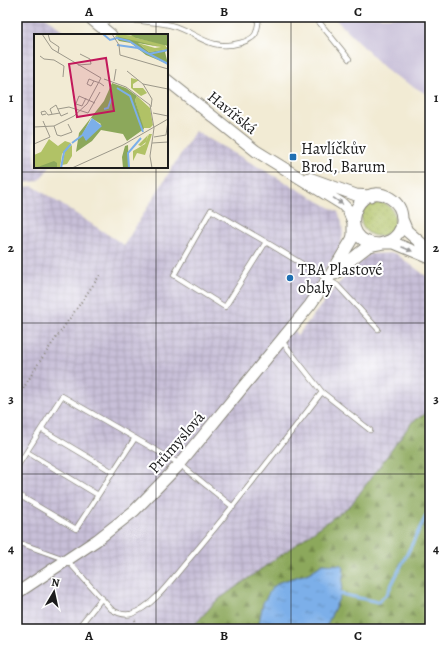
<svg xmlns="http://www.w3.org/2000/svg" width="447" height="646" font-family="Alegreya,serif">
<style>
.industrial{fill:url(#industrial-grid)}
.railway{fill:#c8bfd8}
.grass{fill:url(#grass-dots);stroke:#666f41}
.forest{fill:url(#forest-firs);stroke:#54623c}
.water{fill:url(#water-ripples);stroke:#4c6682}
.lines{fill:none;stroke-linecap:round;stroke-linejoin:round}
.stream{stroke:#7cafe9;stroke-width:3}
.service-casing{stroke:#878478;stroke-width:6}
.tertiary-casing{stroke:#878478;stroke-width:13}
.path{stroke:#878478;stroke-width:2;stroke-dasharray:1 3;stroke-linecap:butt}
.service{stroke:#fff;stroke-width:4.5}
.tertiary{stroke:#fff;stroke-width:11}
.oneway{fill:#999}
.grid{fill:none;stroke:#1c1c1c;stroke-width:1;stroke-opacity:0.55}
.poi-dot{fill:#1f6fb2;stroke:#fff;stroke-width:1.5}
.labels{text-anchor:middle;stroke-width:4;stroke-linejoin:round;paint-order:stroke}
.street-label{font-size:16px;fill:#1c1c1c;stroke:#fff}
.poi-label{font-size:16px;fill:#1c1c1c;stroke:#fff;text-anchor:start}
.inset-river{fill:none;stroke:#7cafe9;stroke-width:2}
.inset-road{fill:none;stroke:#9c988a;stroke-width:1}
.view{fill:#c2185b;fill-opacity:0.15;stroke:#c2185b;stroke-width:2}
.inset-edge{fill:none;stroke:#1c1c1c;stroke-width:2}
.neatline{fill:none;stroke:#1c1c1c;stroke-width:1.5}
.grid-label{font-size:13px;text-anchor:middle;font-weight:bold;fill:#1c1c1c}
</style>
<defs>
<pattern id="industrial-grid" width="8" height="8" patternUnits="userSpaceOnUse"><rect width="8" height="8" fill="#c8bfd8"/><path d="M0 4h8M4 0v8" fill="none" stroke="#aba4b9"/></pattern>
<pattern id="grass-dots" width="8" height="8" patternUnits="userSpaceOnUse"><rect width="8" height="8" fill="#b1c266"/><path d="M2 2h.1M6 6h.1" fill="none" stroke="#98a658" stroke-width="1.8" stroke-linecap="round"/></pattern>
<pattern id="forest-firs" width="22" height="20" patternUnits="userSpaceOnUse"><rect width="22" height="20" fill="#8ca85b"/><path d="M5 1l3.5 6h-7zM16 11l3.5 6h-7z" fill="#72884a"/></pattern>
<pattern id="water-ripples" width="26" height="14" patternUnits="userSpaceOnUse"><rect width="26" height="14" fill="#7cafe9"/><path d="M2 4q2-2 4 0t4 0M15 11q2-2 4 0t4 0" fill="none" stroke="#658ebc"/></pattern>
</defs>
<rect width="100%" height="100%" fill="#fff"/>
<filter id="ink" filterUnits="userSpaceOnUse"><feTurbulence type="fractalNoise" baseFrequency=".025" numOctaves="2"/><feDisplacementMap in="SourceGraphic" scale="8" xChannelSelector="R" yChannelSelector="G"/><feConvolveMatrix kernelMatrix="1 2 1 2 8 2 1 2 1" color-interpolation-filters="sRGB"/></filter>
<filter id="wash" filterUnits="userSpaceOnUse"><feTurbulence type="fractalNoise" baseFrequency=".012" numOctaves="4" result="noise"/><feDisplacementMap in="SourceGraphic" scale="16" xChannelSelector="R" yChannelSelector="G"/><feGaussianBlur stdDeviation="0.9" result="paint"/><feColorMatrix in="noise" values="0 0 0 0 0 0 0 0 0 0 0 0 0 0 0 0 0 1.4 0 .05"/><feComposite in="paint" operator="in"/></filter>
<g filter="url(#wash)">
<rect width="100%" height="100%" fill="#f2ebd4"/>
<path class="industrial" d="M17,17H46L68,35H35V167H50L38,181L17,184Z
M195,131L338,212L342,222L343,234L341,245L292,323L297,336L337,285L363,259L370,254L395,253L430,279V411L412,422L351,505L215,602L191,629H17V188L33,186L124,245Z"/>
<path class="railway" d="M333,17H430V96L390,73Z"/>
<path class="grass" d="M361 219a17 17 0 1 1 34 0a17 17 0 1 1-34 0Z"/>
<path class="forest" d="M430,411V629H325L341,594L344,568L323,564L309,573L280,582L263,603L258,629H191L215,602L351,505L412,422Z"/>
<path class="water" d="M323,564L342,565L344,568L341,594L325,629H258L263,603L272,588L280,582L309,573Z"/>
<g class="lines">
<path class="stream" d="M338,596L341,594L378,602L387,594L430,508"/>
</g>
</g>
<g filter="url(#ink)">
<g class="lines">
<g class="service-casing">
<path id="service" d="M315,17L349,59
M102,27L109,18C129,20 151,21 170,25C197,32 209,52 240,43C257,38 257,34 259,17
M266,242L225,307L174,275L211,210L266,242L337,285L378,329
M281,340L322,392L370,430
M41,429L113,472
M27,452L98,495
M17,467L62,396L180,464L233,507
M17,494L76,529L135,438
M17,542L67,560L111,609C117,613 123,616 131,614C154,607 174,576 190,558C236,504 279,448 322,392
M77,629L102,598"/>
</g>
<g class="tertiary-casing">
<path id="tertiary" d="M89,17L111,35
M167,80L256,151L342,204L348,210L353,222
M309,178L356,195L370,196
M402,219L407,231L430,251
M384,243H394L430,258
M335,274C345,265 355,256 366,248C372,244 379,245 386,242C396,239 403,229 402,219C402,210 398,203 390,198C356,177 334,243 379,244
M17,593L97,540L134,511L180,464L310,305L328,279L352,239L353,235V224"/>
</g>
<path class="path" d="M17,399L38,364L100,275
M135,620L139,629"/>
<use href="#service" class="service"/>
<use href="#tertiary" class="tertiary"/>
</g>
<defs><path id="oneway-solid" d="M-6-.8H1V-3.2L6.5 0L1 3.2V.8H-6Z"/></defs>
<g class="oneway">
<use href="#oneway-solid" transform="translate(338 201) rotate(34)"/>
<use href="#oneway-solid" transform="translate(407 249) rotate(23)"/>
</g>
</g>
<path class="grid" d="M156,17V35M291,17V629M156,167V629M17,172H430M17,323H430M17,474H430"/>
<g class="poi-dot">
<rect x="289" y="153" width="8" height="8" rx="2"/>
<circle cx="290" cy="278" r="4"/>
</g>
<g class="labels">
<g class="street-label">
<text transform="translate(233 112) rotate(39)" y="6">Havířská</text>
<text transform="translate(176 442) rotate(-49)" y="6">Průmyslová</text>
</g>
<g class="poi-label">
<text x="301" y="154">Havlíčkův<tspan x="301" dy="18">Brod, Barum</tspan></text>
<text x="298" y="275">TBA Plastové<tspan x="298" dy="18">obaly</tspan></text>
</g>
</g>
<g transform="translate(34 34)">
<rect width="134" height="134" fill="#f2ebd4"/>
<path d="M80,0L103,2L102,4L130,10L134,15L115,18L104,9L121,14L127,13L87,5ZM97,44L105,46L99,50V54H109L113,59L107,62L97,54ZM103,62L116,74L119,91L116,94H109L101,66ZM115,100H118L111,121L103,119L99,127V117L111,110L112,108L107,112L104,111L114,101L112,107ZM15,105L24,112L31,107L37,109L28,120L26,134H23V129L0,134V121L7,118ZM38,111V122L33,130L28,131L31,117Z" fill="#b1c266"/>
<path d="M95,0H134V12L102,4ZM81,2L127,13L104,9L115,18L134,15L131,18L134,30L112,21L97,9L85,7ZM78,49L92,54L103,62L101,66L110,95L93,107L89,100L67,96L58,107L42,118L45,99L70,67ZM57,84L67,90L52,106L49,100ZM94,111L95,134H89L88,123L91,112ZM20,127L23,129V134H1Z" fill="#8ca85b" fill-rule="evenodd"/>
<path d="M58,84L68,92L52,107L48,100Z" fill="#7cafe9"/>
<path class="inset-river" d="M69,0L76,6L83,4L95,7L115,20L134,16M83,11L104,14L134,30M83,54L96,62L109,98M70,75L74,74L78,63M38,109L50,100M27,134L30,118L37,110M95,134L94,119L107,104"/>
<path class="inset-road" d="M8,0L18,15L67,44M14,0L16,7L25,13L24,19M78,0L85,11L86,21L134,35M6,22L10,25L20,26L30,32L29,43M44,31L57,30L56,25L46,20M93,37L109,50L118,65L117,73M70,45L92,53L116,71L120,94L116,122L118,134M60,47L57,52L53,50L55,45L60,47L66,49L70,52M80,47L82,35M109,50L134,55M42,70L48,72L52,64M41,72L45,62L61,69M24,75L35,73L54,79L66,58M119,79L134,82M12,80L8,81L7,78L11,77L14,81L26,79M18,80L16,75L22,71L27,82L34,79M20,92L23,101L27,102L38,98L34,90M0,93L20,92L40,82L53,70L67,44M120,103L132,101L134,87M118,109L134,108M0,110L16,103L9,87M38,134L89,111L134,85"/>
<path class="view" d="M72,24L80,77L43,83L35,30Z"/>
<rect width="134" height="134" class="inset-edge"/>
</g>
<rect width="447" height="646" fill="none" stroke="#fff" stroke-width="44"/>
<g transform="translate(54 592) rotate(9)" stroke="#ffffff" stroke-width="3" paint-order="stroke">
<path d="M0-3L7 15L0 10L-7 15Z" fill="#1c1c1c"/>
<text y="-6" font-size="11" font-weight="bold" text-anchor="middle" fill="#1c1c1c">N</text>
</g>
<rect x="22" y="22" width="403" height="602" class="neatline"/>
<g class="grid-label">
<text x="89" y="16">A</text>
<text x="224" y="16">B</text>
<text x="358" y="16">C</text>
<text x="11" y="102">1</text>
<text x="436" y="102">1</text>
<text x="11" y="252">2</text>
<text x="436" y="252">2</text>
<text x="11" y="403">3</text>
<text x="436" y="403">3</text>
<text x="11" y="553">4</text>
<text x="436" y="553">4</text>
<text x="89" y="640">A</text>
<text x="224" y="640">B</text>
<text x="358" y="640">C</text>
</g>
</svg>
